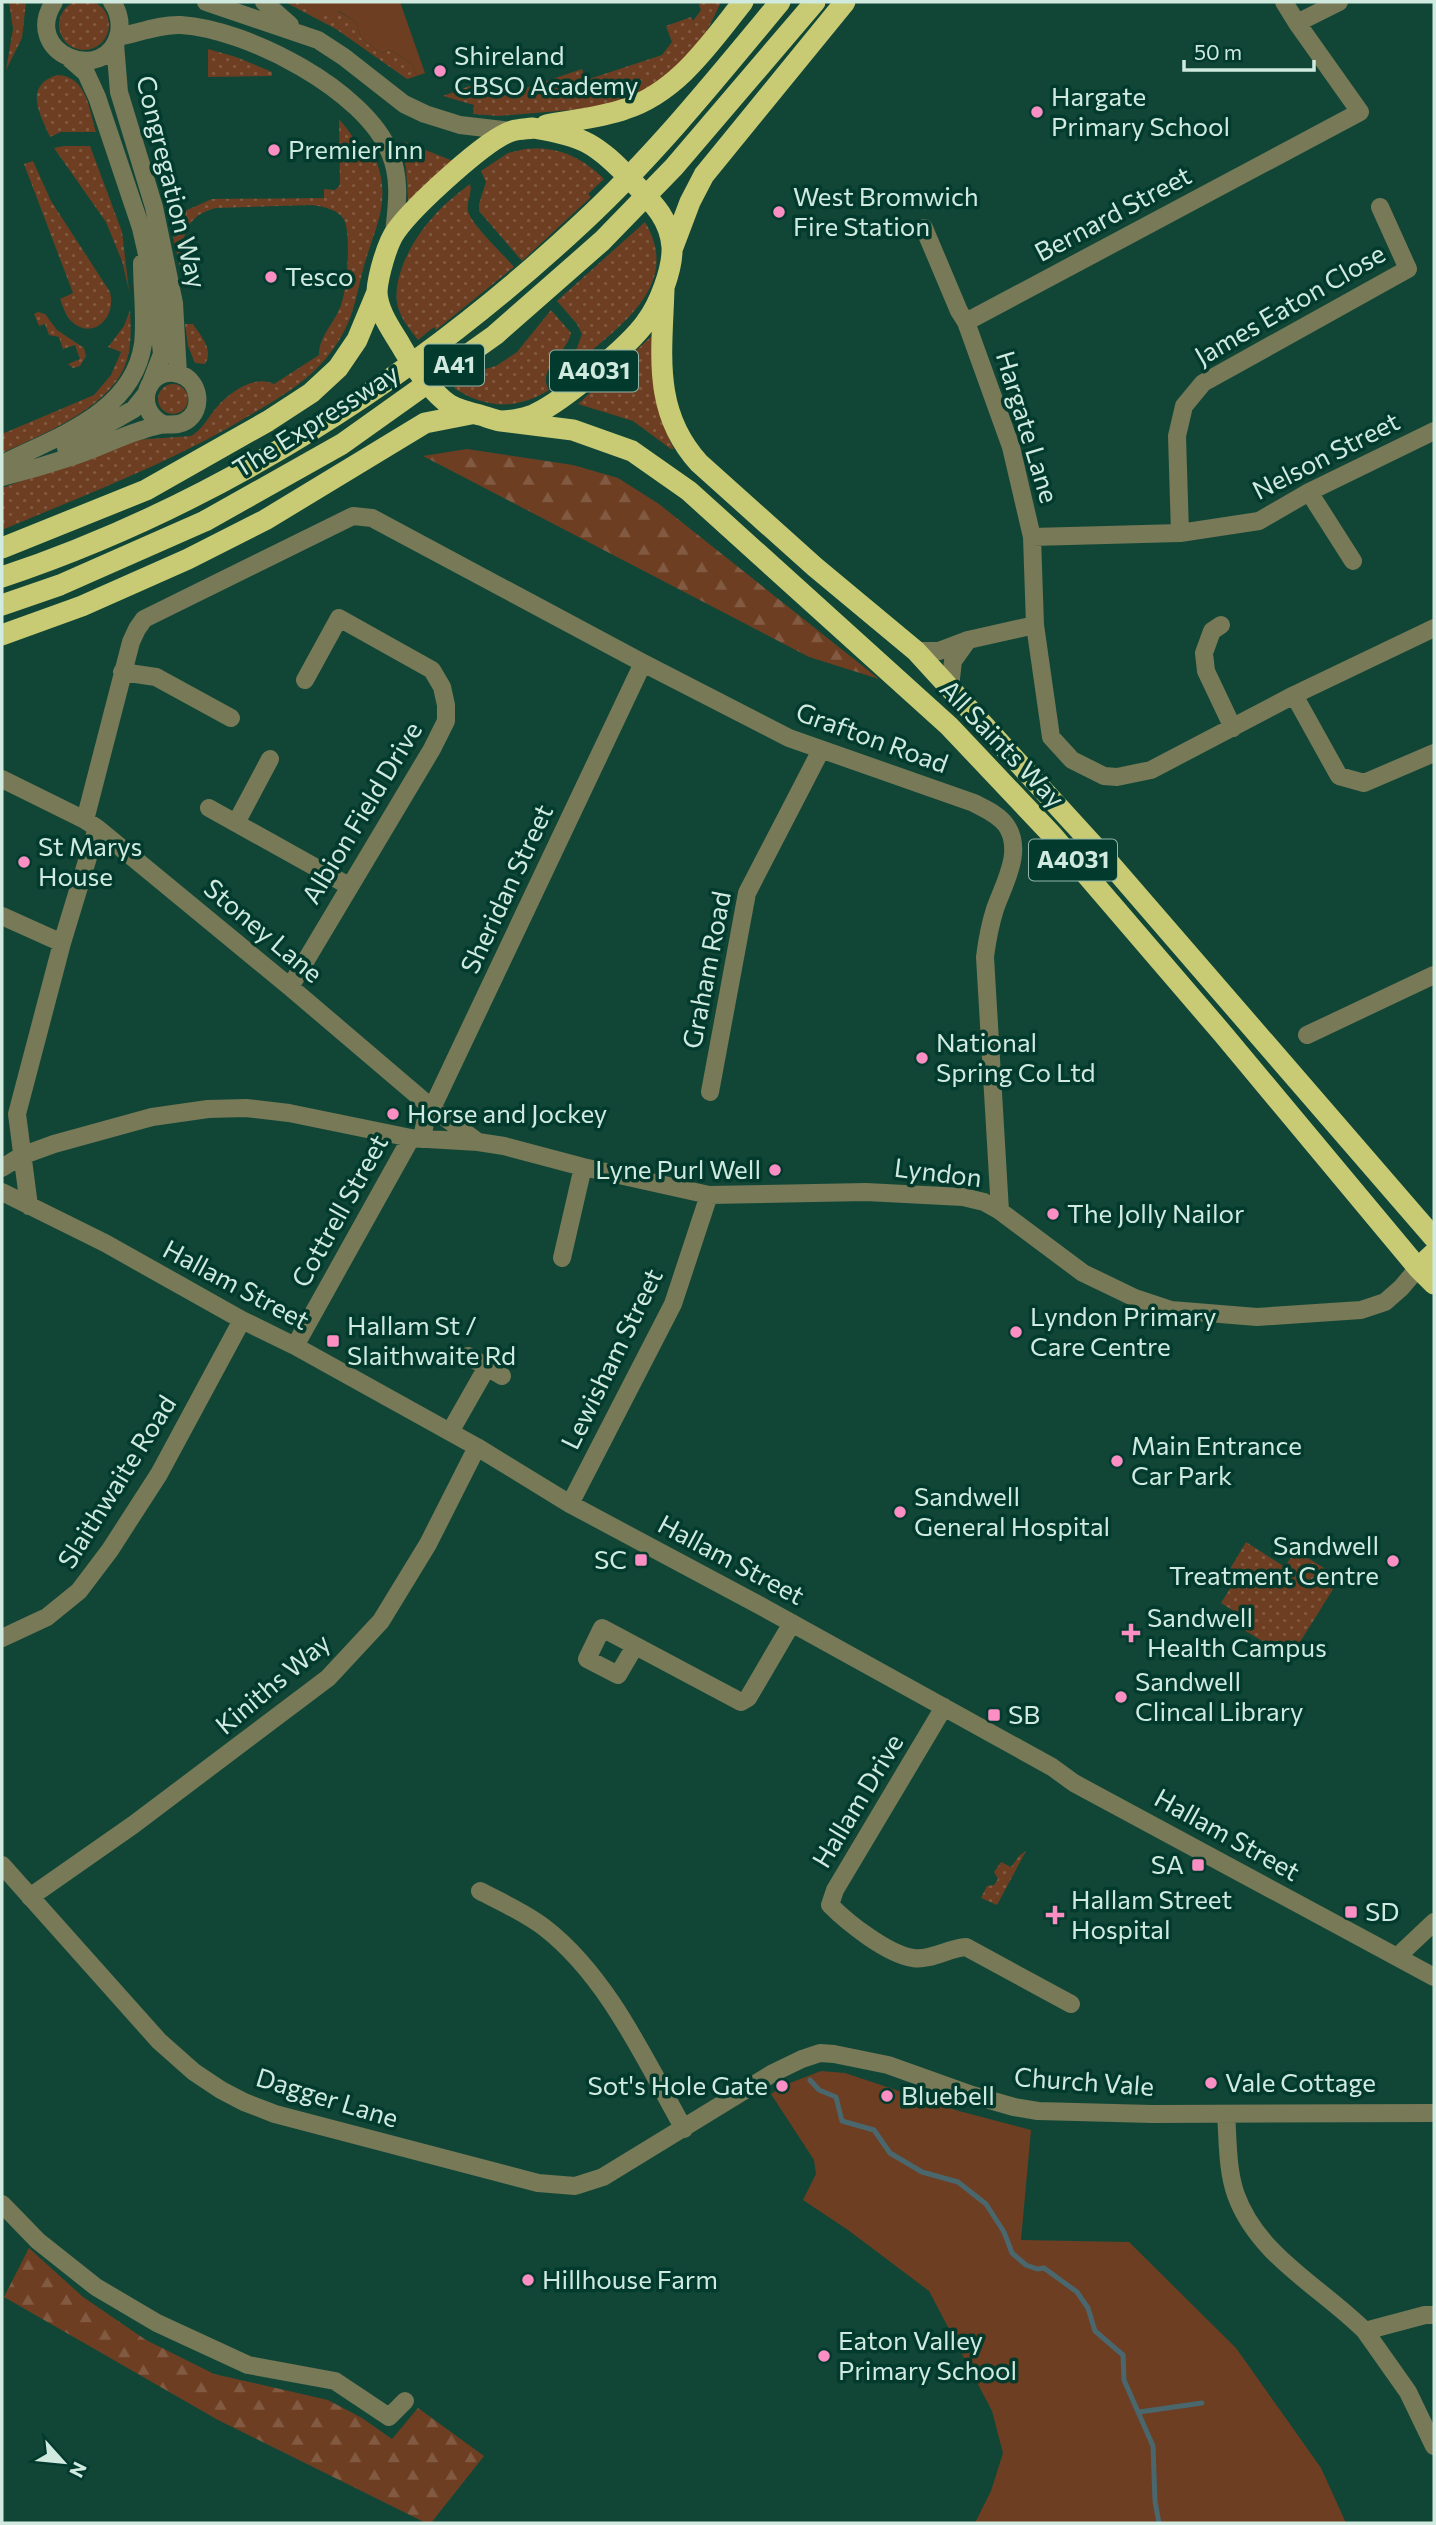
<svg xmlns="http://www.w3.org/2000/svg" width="1436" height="2525" font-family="Commissioner,sans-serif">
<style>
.grass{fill:url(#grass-dots)}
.forest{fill:url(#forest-firs)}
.park{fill:#6d3e21}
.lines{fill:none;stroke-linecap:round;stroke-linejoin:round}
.stream{stroke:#4a676e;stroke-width:5}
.minor{stroke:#777957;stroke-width:18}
.highway{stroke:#c8cb74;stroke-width:21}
.poi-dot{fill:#fb8fc4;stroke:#023b2d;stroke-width:2.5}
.labels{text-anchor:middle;stroke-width:7;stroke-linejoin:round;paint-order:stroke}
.shield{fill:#023b2d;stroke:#92b6aa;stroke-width:2}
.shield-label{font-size:24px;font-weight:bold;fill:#d0eae0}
.poi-label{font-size:26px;fill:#d0eae0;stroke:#023b2d;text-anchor:start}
.street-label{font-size:26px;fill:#d0eae0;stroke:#023b2d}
</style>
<defs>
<pattern id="grass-dots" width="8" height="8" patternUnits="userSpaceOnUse" patternTransform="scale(1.75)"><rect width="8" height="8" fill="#6d3e21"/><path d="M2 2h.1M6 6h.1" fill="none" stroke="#815a41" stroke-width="1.8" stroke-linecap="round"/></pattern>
<pattern id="forest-firs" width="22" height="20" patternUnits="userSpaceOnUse" patternTransform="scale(1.75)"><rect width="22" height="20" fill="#6d3e21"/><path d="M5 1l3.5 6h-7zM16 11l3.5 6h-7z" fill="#815a41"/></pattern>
</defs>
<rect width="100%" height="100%" fill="#114637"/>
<path class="grass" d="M59 25a25 25 0 1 1 50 0a25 25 0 1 1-50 0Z
M9,2H26L22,38L6,70L13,29Z
M285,2H300L324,14L338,11L356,22L361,38L381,53L391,50L412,64L417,76L407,79L336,29Z
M698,2H721L705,35L670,73L641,93L609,104L583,109L499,116L473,114L474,105L443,96L470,86L496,98L582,69L586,80L662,55L672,42L666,26L691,17L693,21L701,10Z
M208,49L236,57L272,72V76L208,77Z
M57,75C87,76 89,109 96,132H61L50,137C40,114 23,86 57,75Z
M339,119L348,130L368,160L375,157C391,198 378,221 366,259C355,296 356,319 331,352C310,380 281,397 252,414C173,462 87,494 2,530V488L134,440L191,436C203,429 208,417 217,407C229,393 255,374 274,384L319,355C319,335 335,323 341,305C347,290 352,231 343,218C337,209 323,207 313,205L216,208C182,216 182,241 181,271L171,229L178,214L212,199L324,198V189L335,190L340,185Z
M405,142L453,161L408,201L406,167L399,146Z
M64,146H90L122,232L129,291L122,261L106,222L54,148Z
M525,149C557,146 581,156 604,179L588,194L591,197L522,261L479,211V204L486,182L481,171L508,153Z
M33,161L51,201L110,292C117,318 92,342 70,320C65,314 63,306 60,299L73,293L24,164Z
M470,184C473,193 466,201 468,211C470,223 505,256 514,267L436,330L434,327L418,340C409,328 399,317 397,302C393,274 415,236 433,217C444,204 457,194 470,184Z
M645,222C688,295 600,336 558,381L556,378L577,348L582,334L577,324L557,301Z
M130,310C131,329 132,350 124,368C105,410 41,435 2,453V434L94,395L111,375L121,352L108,347L124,326Z
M551,310L571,333C567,353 536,370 549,390C517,410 486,409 454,388L462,380L470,378L467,374L496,366L517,352Z
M38,312L45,314L57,330L84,348L86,356L80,366L73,368L68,364L80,359L75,345L63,349L59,337L49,335L45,324L39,326L34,314Z
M185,324H193C201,337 214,349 205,364L195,363L188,346Z
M655,333C656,380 652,405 674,449H671L633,421L578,404Z
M158 399a15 15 0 1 1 30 0a15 15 0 1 1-30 0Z
M1246,1542L1285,1567L1295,1550L1340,1578L1290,1658L1231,1622L1237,1613L1221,1603L1233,1584L1224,1579Z
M1026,1851L997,1905L981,1898L987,1886L994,1885L998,1879L994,1872L1001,1862L1011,1867L1020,1855Z"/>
<path class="forest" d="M467,449L573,465L618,478L659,504L879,679L809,657L423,456Z
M29,2248L83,2297L146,2340L214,2374L328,2400L362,2418L392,2439L418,2408L484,2456L431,2523H426L218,2420L4,2297Z"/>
<path class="park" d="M300,2H400L425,73L417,76L412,64L391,50L381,53L361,38L356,22L339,11L324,15Z
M821,2071L845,2073L959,2111L1031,2130L1021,2240L1129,2242L1236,2348L1321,2468L1346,2523H975L991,2491L1003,2453L992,2411L929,2291L848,2230L803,2200L816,2174L814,2160L771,2094L782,2086Z"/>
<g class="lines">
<path class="stream" d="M810,2080L819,2090L836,2097L842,2121L874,2130L890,2153L922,2172L958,2182L986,2204L1004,2232L1012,2253L1026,2265L1037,2269L1044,2268L1077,2292L1088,2308L1095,2331L1123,2355L1124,2380L1153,2446L1155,2501L1159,2523
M1139,2412L1202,2403"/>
<path class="minor" d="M54,2C20,54 107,87 119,33C121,21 119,12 112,2
M206,2L318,40L344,57L404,104L425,114L460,125L511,131
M264,2L290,25
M1297,23L1339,2
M118,37C138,33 161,24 181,25C247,29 365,90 390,153C401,179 397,205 394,233
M115,44L119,92L154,207L174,303L178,374
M70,59L86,73L97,97L141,228L156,294L162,354L150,385
M966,322L1360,112L1297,23L1284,2
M66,448L134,409L146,394
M2,464C56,437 133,413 143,344C146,318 142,289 142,263
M2,477C26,471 50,464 74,456C96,449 117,438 139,431C146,429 153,426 160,425C169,423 177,427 186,421C204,410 200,380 179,374C147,365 132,409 163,424
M1309,492L1353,561
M1180,533L1177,436L1184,406L1203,383L1408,269L1380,207
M1032,537L1180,533L1259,521L1309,492L1434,431
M1035,625L1051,737L1072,760L1104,776L1117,777L1151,770L1294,695L1434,628
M1221,625L1212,631L1204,653L1206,671L1233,728
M916,651H939L968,640L1035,625L1032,537L1011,447L966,322L959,311L924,228
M122,672L156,677L231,718
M950,687L953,661L968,640
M1294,695L1339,776L1364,783L1434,753
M2,779L85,820L97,828L290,987L432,1108L478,1142
M209,808L349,886
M85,820L131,642L137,629L144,619L353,516L372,518L643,663L789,738L974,803C985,809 998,814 1006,825C1024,851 1004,883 995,909C990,925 987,941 985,957L1000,1211
M236,823L270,759
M2,916L62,943
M290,987L432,749L446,721V705L442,687L432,670L339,618L305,680
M1307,1035L1434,975
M710,1092L747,893L821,750
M422,1139L425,1123L643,663
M2,1168L21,1156L54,1144L152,1117L208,1109L246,1108L289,1113L411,1138L478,1142L504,1146L583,1167L709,1195L866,1192L963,1197L984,1202L1000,1211L1083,1273L1135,1298L1171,1310L1257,1317L1361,1310L1385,1302L1401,1288L1418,1268
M2,1192L105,1243L242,1320L295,1346L477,1447L570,1504L759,1605L1052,1767L1074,1783L1434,1977
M29,1206L17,1114L62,943L97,828
M562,1258L583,1167
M295,1346L411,1138
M468,1356L502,1376
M450,1432L487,1367
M570,1504L673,1304L709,1195
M2,1638L47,1617L79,1591L110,1550L159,1474L242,1320
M635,1646L618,1675L587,1659L602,1628L741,1702L748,1698L792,1623
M944,1707L835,1890L830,1905C848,1923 887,1954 913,1958C930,1961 949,1948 966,1947L1071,2004
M2,1865L159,2041L194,2072L221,2090L244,2102L275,2114L538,2183L575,2186L603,2177L773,2073L802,2059L820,2053L834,2054L888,2065L972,2095L1014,2107L1038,2111L1152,2114L1434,2113
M480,1891C501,1902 526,1913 545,1928C608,1977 645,2060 684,2129
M30,1897L133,1825L328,1678L381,1621L428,1544L477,1447
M1398,1956L1434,1922
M1226,2114C1228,2140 1227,2170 1236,2195C1258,2256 1321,2287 1365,2331
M2,2204L38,2241L96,2287L157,2323L248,2365L335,2381L389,2417L405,2401
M1434,2315H1425L1365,2331L1408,2392L1434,2446"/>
<path class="highway" d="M546,125C572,120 600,118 625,109C678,92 710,43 743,2
M533,128C584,136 597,144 632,181C651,201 670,218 672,247C673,269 659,305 646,322C629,346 564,400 537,413C529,418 510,421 501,421C494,420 487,417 480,415C471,413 459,410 450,405C433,394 410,362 400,344C391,329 377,310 377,291C378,276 387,243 396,231C413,207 486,139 512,131C519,129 526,129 533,128Z
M673,247L690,202L704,175L845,2
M664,289C662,354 652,411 699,463L815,567L916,651L1107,860L1434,1238
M501,421L573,430L632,451L689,491L949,726L1053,836L1223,1034L1418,1268L1434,1284
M2,548L146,490L268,421L311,393L338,368L357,340L377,292
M2,577C218,505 417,377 583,222C655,155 717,78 780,2
M2,605L60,585L205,521L342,444L495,335L602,241L674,167L815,2
M2,635L82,606L188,559L265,520L425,423L471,414
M1418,1268L1434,1253"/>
</g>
<g class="poi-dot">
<circle cx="440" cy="71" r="7"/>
<circle cx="1037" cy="112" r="7"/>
<circle cx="274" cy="150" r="7"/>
<circle cx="779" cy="212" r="7"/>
<circle cx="271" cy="277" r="7"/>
<circle cx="24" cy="862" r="7"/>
<circle cx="922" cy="1058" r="7"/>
<circle cx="393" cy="1114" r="7"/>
<circle cx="775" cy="1170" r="7"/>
<circle cx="1053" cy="1214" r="7"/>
<circle cx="1016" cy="1332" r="7"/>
<rect x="326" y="1334" width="14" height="14" rx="3.5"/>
<circle cx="1117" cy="1461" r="7"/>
<circle cx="900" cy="1512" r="7"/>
<rect x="634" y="1553" width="14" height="14" rx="3.5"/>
<circle cx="1393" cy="1561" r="7"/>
<path d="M1127.5 1622.5h7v7h7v7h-7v7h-7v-7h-7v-7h7z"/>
<circle cx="1121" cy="1697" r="7"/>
<rect x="987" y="1708" width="14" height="14" rx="3.5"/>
<rect x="1191" y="1858" width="14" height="14" rx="3.5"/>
<rect x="1344" y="1905" width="14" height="14" rx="3.5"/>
<path d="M1051.5 1904.5h7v7h7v7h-7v7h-7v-7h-7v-7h7z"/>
<circle cx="1211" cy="2083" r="7"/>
<circle cx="782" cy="2086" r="7"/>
<circle cx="887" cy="2096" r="7"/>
<circle cx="528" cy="2280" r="7"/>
<circle cx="824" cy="2356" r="7"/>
</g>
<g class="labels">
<g class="shield">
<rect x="424" y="344.5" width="60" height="41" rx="5"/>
<rect x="550" y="350.5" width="88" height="41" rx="5"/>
<rect x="1029" y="839.5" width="88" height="41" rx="5"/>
</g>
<g class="shield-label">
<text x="454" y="373">A41</text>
<text x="594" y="379">A4031</text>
<text x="1073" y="868">A4031</text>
</g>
<g class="poi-label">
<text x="454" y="65">Shireland<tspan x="454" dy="30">CBSO Academy</tspan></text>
<text x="1051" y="106">Hargate<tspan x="1051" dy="30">Primary School</tspan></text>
<text x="288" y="159">Premier Inn</text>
<text x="793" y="206">West Bromwich<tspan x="793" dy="30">Fire Station</tspan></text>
<text x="285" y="286">Tesco</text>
<text x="38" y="856">St Marys<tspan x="38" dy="30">House</tspan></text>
<text x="936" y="1052">National<tspan x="936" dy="30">Spring Co Ltd</tspan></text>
<text x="407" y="1123">Horse and Jockey</text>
<text x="761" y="1179" text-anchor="end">Lyne Purl Well</text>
<text x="1067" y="1223">The Jolly Nailor</text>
<text x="1030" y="1326">Lyndon Primary<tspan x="1030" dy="30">Care Centre</tspan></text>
<text x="347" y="1335">Hallam St /<tspan x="347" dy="30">Slaithwaite Rd</tspan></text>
<text x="1131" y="1455">Main Entrance<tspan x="1131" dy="30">Car Park</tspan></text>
<text x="914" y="1506">Sandwell<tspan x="914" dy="30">General Hospital</tspan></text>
<text x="1379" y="1555" text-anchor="end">Sandwell<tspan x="1379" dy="30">Treatment Centre</tspan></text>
<text x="627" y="1569" text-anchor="end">SC</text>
<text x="1147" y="1627">Sandwell<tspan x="1147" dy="30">Health Campus</tspan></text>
<text x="1135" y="1691">Sandwell<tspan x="1135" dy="30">Clincal Library</tspan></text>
<text x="1008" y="1724">SB</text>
<text x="1184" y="1874" text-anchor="end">SA</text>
<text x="1071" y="1909">Hallam Street<tspan x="1071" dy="30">Hospital</tspan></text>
<text x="1365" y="1921">SD</text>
<text x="1225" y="2092">Vale Cottage</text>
<text x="768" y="2095" text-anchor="end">Sot's Hole Gate</text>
<text x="901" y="2105">Bluebell</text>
<text x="542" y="2289">Hillhouse Farm</text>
<text x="838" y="2350">Eaton Valley<tspan x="838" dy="30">Primary School</tspan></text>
</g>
<g class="street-label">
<text transform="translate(171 182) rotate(76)" y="9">Congregation Way</text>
<text transform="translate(1113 214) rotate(-28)" y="9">Bernard Street</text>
<text transform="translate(1290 305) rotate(-30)" y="9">James Eaton Close</text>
<text transform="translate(316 421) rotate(-32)" y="9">The Expressway</text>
<text transform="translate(1027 427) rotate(73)" y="9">Hargate Lane</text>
<text transform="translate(1326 456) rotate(-27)" y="9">Nelson Street</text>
<text transform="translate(872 738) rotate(20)" y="9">Grafton Road</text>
<text transform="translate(1002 744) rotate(46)" y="9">All Saints Way</text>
<text transform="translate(362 813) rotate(-59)" y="9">Albion Field Drive</text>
<text transform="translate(507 889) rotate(-65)" y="9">Sheridan Street</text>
<text transform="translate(263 931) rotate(40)" y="9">Stoney Lane</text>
<text transform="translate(707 970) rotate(-79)" y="9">Graham Road</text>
<text transform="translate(938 1173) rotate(7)" y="9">Lyndon</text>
<text transform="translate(340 1211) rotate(-61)" y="9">Cottrell Street</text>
<text transform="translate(236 1285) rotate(28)" y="9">Hallam Street</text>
<text transform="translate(612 1359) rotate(-64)" y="9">Lewisham Street</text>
<text transform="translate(117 1482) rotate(-58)" y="9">Slaithwaite Road</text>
<text transform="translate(731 1560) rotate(28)" y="9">Hallam Street</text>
<text transform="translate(273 1684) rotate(-40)" y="9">Kiniths Way</text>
<text transform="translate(858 1801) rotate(-59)" y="9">Hallam Drive</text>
<text transform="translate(1227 1835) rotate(29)" y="9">Hallam Street</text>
<text transform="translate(1084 2082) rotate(4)" y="9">Church Vale</text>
<text transform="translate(327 2098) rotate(17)" y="9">Dagger Lane</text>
</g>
</g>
<rect width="1436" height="2525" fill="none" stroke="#d0eae0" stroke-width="7"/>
<g transform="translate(63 2462) rotate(117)" stroke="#023b2d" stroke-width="5" paint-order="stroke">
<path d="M0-5L12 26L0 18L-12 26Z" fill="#d0eae0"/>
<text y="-10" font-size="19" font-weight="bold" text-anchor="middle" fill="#d0eae0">N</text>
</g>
<path d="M1184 60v10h130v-10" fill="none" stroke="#d0eae0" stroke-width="3.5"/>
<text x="1194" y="60" font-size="21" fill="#d0eae0" stroke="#023b2d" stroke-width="5" paint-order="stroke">50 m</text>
</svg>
